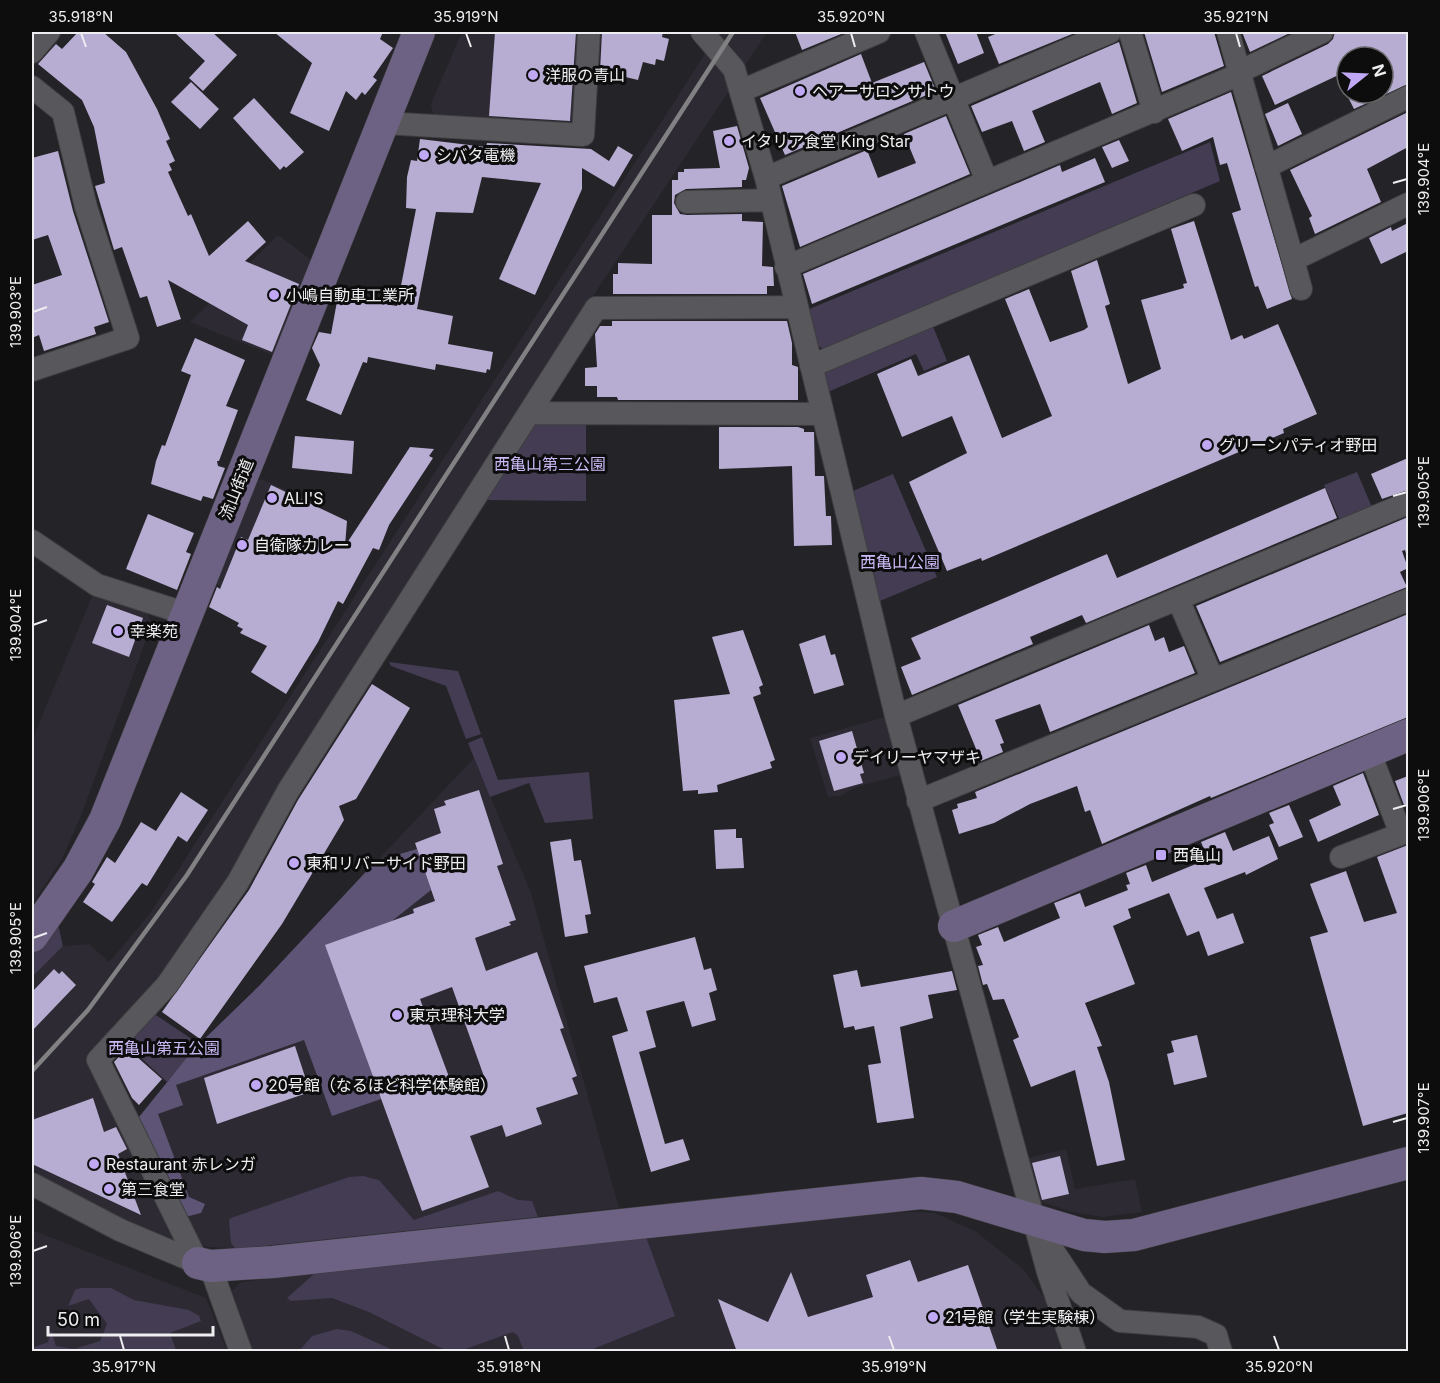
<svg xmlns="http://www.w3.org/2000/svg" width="1440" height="1383" font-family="Inter,'Noto Sans JP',sans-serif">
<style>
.built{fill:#2d2a33}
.green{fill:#433c53}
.forest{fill:#5e5476}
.building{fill:#b7acd2;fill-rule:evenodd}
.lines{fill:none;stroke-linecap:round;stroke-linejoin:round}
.street-casing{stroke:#3e3e41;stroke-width:24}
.secondary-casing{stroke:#3e3e41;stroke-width:33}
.street{stroke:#58575b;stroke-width:22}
.secondary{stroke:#6d6283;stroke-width:32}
.rail{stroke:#818083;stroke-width:4.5}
.ticks{fill:none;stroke:#eeedf0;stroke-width:2}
.poi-dot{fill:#c0a8f4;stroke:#0d0d0e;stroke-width:2}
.labels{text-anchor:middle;stroke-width:6;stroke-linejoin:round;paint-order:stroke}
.poi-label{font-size:16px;fill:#eeedf0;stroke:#0d0d0e;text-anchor:start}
.park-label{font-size:16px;fill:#cbb9f5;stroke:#0d0d0e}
.street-label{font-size:16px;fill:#eeedf0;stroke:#0d0d0e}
.neatline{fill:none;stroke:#eeedf0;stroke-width:2}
.ticks-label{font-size:15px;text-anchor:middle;fill:#eeedf0}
</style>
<rect width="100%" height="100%" fill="#242327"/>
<path class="built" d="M462,32H582L576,121L568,126L435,117L431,107L432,101Z
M717,32H767L744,67Z
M707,51L724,72L731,88L591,299L228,884L146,997L87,1055L179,1233L175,1244L53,1186L32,1169V977L63,946L89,944L109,962L149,915Z
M278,235L313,261L275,356L190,322Z
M262,479L312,502L256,602L213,583L253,482Z
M94,592L146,610L152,624L82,813L63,857L32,905V740Z
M889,716L904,774L857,787L840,796L828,797L810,738Z
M474,758L531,893L619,1208L236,1249L198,1246L135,1122L193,1050L259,986Z
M1066,1149L1075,1189L1135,1179L1142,1212L1103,1217L1072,1212L1041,1202L1028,1158Z
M916,1212L935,1213L975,1231L1024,1270L1050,1306L1066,1351H253L232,1291L241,1282L314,1274L877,1213Z
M32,1230L206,1298L227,1351H32Z"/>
<path class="green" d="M1210,142L1220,181L824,349L816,345L807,310Z
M932,324L947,361L924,371L916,354L828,392L824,377L827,368Z
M535,423H586V501L483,500Z
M1357,472L1374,512L1342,525L1324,485Z
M893,474L937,577L880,601L853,491Z
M389,662L458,671L481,734L466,739L446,686L391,666Z
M482,737L498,780L589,772L593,819L545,823L529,783L490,797L468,743Z
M57,920L63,946L32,977V956Z
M153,1013L199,1044L167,1082L124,1042Z
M363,1176L379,1180L414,1220L498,1191L518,1200L532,1201L538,1217L236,1249L231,1243L229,1220L231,1218L349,1177Z
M646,1237L675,1316L588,1351H524L518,1336L513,1332L460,1351H447L369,1312L332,1298L291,1301L287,1298L314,1274Z
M81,1288H111L134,1300L189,1310L199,1316L201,1321L170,1333L176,1350L172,1351H32V1348L48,1342L51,1330L56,1346L74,1349L100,1341L107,1324L89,1299L68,1306L75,1290Z
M337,1329L351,1331L395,1351H299L312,1336Z"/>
<path class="forest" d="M417,849L431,890L392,921L326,946L381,1099L332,1116L304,1040L176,1085L183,1105L158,1114L189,1197L205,1204L201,1213L181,1218L135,1122L193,1050L259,986L376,861Z"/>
<path class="building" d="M78,32H103L126,52L157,109L170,139L166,141L175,161L169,164L172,170L168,172L188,216L191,214L209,256L248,221L266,242L245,261L299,284L272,352L242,340L248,325L168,280L181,319L157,327L147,296L140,298L122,247L114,250L95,186L105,183L94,127L82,100L38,64L56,44L62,49Z
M174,32H212L237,55L203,91L189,78L205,61Z
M274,32H383L380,39L393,48L373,77L377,80L365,95L362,92L356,100L346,91L329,131L290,113L312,63Z
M495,32H576L570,121L489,116Z
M602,32H663L662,37L669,39L664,61L656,59L655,65L643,62L638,80L600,71Z
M795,32H846L802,50Z
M945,32H976L984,53L958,64Z
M1000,32H1077L999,64L988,37Z
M1144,32H1214L1224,66L1162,92Z
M1242,32H1292L1250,52Z
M1335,32H1408V84L1354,109L1346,93H1383V57H1347V71L1275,105L1262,76L1328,44L1333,39Z
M1119,42L1137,103L1112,114L1100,82L1032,111L1045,142L1024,151L1012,121L982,132L971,106Z
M861,54L872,83L924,62L936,91L785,155L760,98Z
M191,82L219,109L200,129L171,102Z
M1231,92L1292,299L1267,309L1258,286L1255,287L1232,213L1241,210L1227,163L1220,165L1213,137L1182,151L1168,119Z
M254,98L304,152L286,168L284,166L280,170L233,118Z
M1288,103L1302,134L1278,146L1265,114Z
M1408,112V147L1367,169L1381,202L1315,234L1309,218L1312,216L1290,170Z
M946,116L970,174L800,247L782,186L867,150L878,178L916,163L904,134Z
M737,126L749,168L746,180H742V187L686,189L675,195L674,203L680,214L687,215L742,214V221L763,222L762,266L773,267L774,286H767V294H613V274H618V263L652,264V215H672V180H678V172H684V169L720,168L713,131Z
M420,139L486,147L487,143L591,149L609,161L618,146L633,155L614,187L582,168V189L535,295L499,279L541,183L482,177L473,213L436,212L417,309L453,316L448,344L493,352L490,370L487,369L486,373L436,364L435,370L368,357L367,363L363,362L341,415L306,400L320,365L312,348L319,332L331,334L338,296L397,306L416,209L406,208L407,177L411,160L417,161Z
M1119,140L1129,161L1112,168L1102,147Z
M58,151L73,211L109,322L94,327L96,334L44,351L39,335L32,338V285L62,275L48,235L32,240V158Z
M1095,158L1105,182L812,304L803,274L1060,165L1062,172Z
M1194,221L1231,340L1242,335L1244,339L1278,324L1317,414L1283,429L1284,433L982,561L981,558L947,571L909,482L967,453L952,416L902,437L877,374L911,359L918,376L969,355L1002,438L1052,416L1005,299L1029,289L1050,342L1084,330L1088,327L1071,271L1097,260L1110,304L1105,306L1128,384L1161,369L1141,300L1184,288L1183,284L1187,283L1171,229Z
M1408,223V251L1381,264L1369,238L1391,227L1392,231Z
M612,321H787L792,343V365L798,367V400H618L617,397H597V386H585V368L597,367L595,334L600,326H612Z
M195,338L245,360L226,406L238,410L219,461H217L218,466L225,468L213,499L203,496L201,501L151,484L156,461L162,445L165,446L191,375L181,371Z
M719,427H798L804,429V432H814L815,476H824L826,516H831L832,545L794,546L792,466L719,469Z
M295,436L354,441L352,474L292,468Z
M410,447L434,449L429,456L433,458L389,525L379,550L373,548L343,604L338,601L318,642L286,694L251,672L267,646L240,633L243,629L237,626L239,623L209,607L217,587L220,589L241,537L248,540L271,485L347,521L345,546Z
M1408,458V490L1382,499L1371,474Z
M1325,488L1337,518L1086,623L1082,615L1030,637L1033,644L912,695L901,667L921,659L911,638L1107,554L1117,578Z
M148,514L194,533L186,552L191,554L177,590L126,569Z
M1408,517V560L1405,550L1402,551L1408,568L1400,572L1407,587L1220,662L1196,606Z
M107,605L143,618L129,657L92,643Z
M1408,614V717L1211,798L1210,796L1102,844L1090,810L1085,812L1077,786L1030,804L994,823L959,834L952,810L958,808L957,804L977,798L975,792Z
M1149,625L1155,641L1164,637L1169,652L1184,646L1195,673L1050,732L1040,704L995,720L1004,743L1000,744L1003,752L981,761L958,705Z
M743,630L763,685L759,687L761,694L753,697L775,760L770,762L772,768L717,785L718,792L698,794V790L683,791L674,700L730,694L712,637Z
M825,635L831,655L835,654L844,685L814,694L799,644Z
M372,684L410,708L356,799L339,806L344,820L282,924L200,1039L162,1012L249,890L298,800Z
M852,731L864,773L860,774L863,783L834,791L819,741Z
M1363,773L1379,815L1318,842L1309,820L1341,805L1333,786Z
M1408,776V803L1404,805L1395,781Z
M479,790L503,864L497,866L516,920L509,922L511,925L475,938L486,971L537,952L564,1028L560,1029L577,1076L572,1078L578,1094L536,1108L542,1124L506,1137L502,1125L470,1136L489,1187L422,1211L325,945L414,913L413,909L435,901L415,843L441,833L434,809L446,805L444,801ZM452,987L486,1082L455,1093L420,999Z
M181,792L208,810L187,842L178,836L147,886L142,883L112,922L83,902L95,884L92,882L107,857L115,863L141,822L156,831Z
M1289,805L1303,837L1279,847L1269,825L1274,823L1269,813Z
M736,829V838H742L744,868L716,869L714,830Z
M1225,832L1233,851L1269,836L1278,859L1246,875L1245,872L1204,888L1217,919L1233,913L1244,943L1208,956L1199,931L1187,936L1169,893L1128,909L1131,918L1113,926L1135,984L1085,1003L1102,1046L1097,1047L1109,1082L1125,1160L1097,1166L1075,1070L1031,1087L1013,1040L1019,1037L1004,999L993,1000L987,984L983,985L978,966L983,965L976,947L982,945L978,935L998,927L1004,942L1060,918L1054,903L1080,893L1085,907L1128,890L1126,885L1130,884L1126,873L1146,865L1152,882L1208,859L1201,842Z
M571,839L574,861L581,860L591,914L585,915L588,933L565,937L550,842Z
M1408,845V1113L1363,1126L1310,937L1328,932L1310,884L1346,871L1364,922L1397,913L1377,857Z
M695,937L704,970L711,968L717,990L709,993L716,1020L692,1027L684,1001L646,1011L656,1047L639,1052L665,1144L683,1139L690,1160L651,1172L612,1036L628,1031L617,997L594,1003L584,966Z
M54,969L59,974L62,971L76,985L32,1031V992Z
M857,970L861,987L952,971L957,990L928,995L933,1018L900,1027L914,1118L877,1123L868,1065L881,1063L874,1026L855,1030L854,1026L844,1028L833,975Z
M1197,1035L1207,1077L1174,1085L1167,1054L1174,1052L1171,1041Z
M295,1046L310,1092L217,1124L204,1078Z
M127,1048L162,1079L139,1105L132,1098L114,1062Z
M93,1098L104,1132L116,1127L127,1149L118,1154L141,1215L32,1164V1120Z
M1060,1156L1069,1194L1042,1200L1032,1163Z
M910,1260L918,1282L968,1265L998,1352H737L718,1299L768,1322L791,1272L808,1317L873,1297L866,1275Z"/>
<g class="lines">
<g class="street-casing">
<path id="street" d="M702,32L734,69L766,178L896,716L1048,1272L1075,1352
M926,32L987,181
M1130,32L1154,112
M1228,32L1293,260L1408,204
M32,52L49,32
M1239,72L1322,32
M32,87L63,112L86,207L128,338L32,370
M741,91L879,32
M384,123L583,135L589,32
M1266,167L1408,97
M766,178L1110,32
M687,202L770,200
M1293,260L1301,289
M786,267L1240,74
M811,366L1194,205
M529,413L596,308L797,307
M32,541L97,585L187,614
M1178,599L1213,680
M896,716L1408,503
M918,801L1408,600
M1341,857L1401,834L1369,751
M32,1184L120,1230L198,1263
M1054,1252L1081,1293L1120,1321L1198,1327L1216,1335L1221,1352
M198,1263L98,1060L167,985L238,882L288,791L342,706L529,413L822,414
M210,1266L241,1352"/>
</g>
<g class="secondary-casing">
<path id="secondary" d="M954,926L1408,735
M32,936L78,870L105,820L419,32
M198,1263L210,1266L273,1262L921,1193L957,1197L1084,1235L1105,1237L1134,1235L1408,1163"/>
</g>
<use href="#street" class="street"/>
<use href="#secondary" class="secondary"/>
<path class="rail" d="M32,1071L88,1010L187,875L733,32"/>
</g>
<path class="ticks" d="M81,33L86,47M466,33L471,47M851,33L855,47M1236,33L1240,47M1393,183L1407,179M33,312L47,307M1393,496L1407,492M33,625L47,620M1393,809L1407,805M33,938L47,933M1393,1122L1407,1118M33,1251L47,1246M120,1336L124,1350M505,1336L509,1350M889,1336L894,1350M1274,1336L1279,1350"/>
<g class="poi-dot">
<circle cx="533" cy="75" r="6"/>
<circle cx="800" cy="91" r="6"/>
<circle cx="729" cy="141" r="6"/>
<circle cx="424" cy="155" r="6"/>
<circle cx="274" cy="295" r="6"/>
<circle cx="1207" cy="445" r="6"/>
<circle cx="272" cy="498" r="6"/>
<circle cx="242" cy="545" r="6"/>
<circle cx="118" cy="631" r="6"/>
<circle cx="841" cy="757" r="6"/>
<rect x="1155" y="849" width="12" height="12" rx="3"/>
<circle cx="294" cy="863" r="6"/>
<circle cx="397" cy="1015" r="6"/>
<circle cx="256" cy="1085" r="6"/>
<circle cx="94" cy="1164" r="6"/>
<circle cx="109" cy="1189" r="6"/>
<circle cx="933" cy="1317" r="6"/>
</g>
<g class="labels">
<g class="poi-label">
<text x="545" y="81">洋服の青山</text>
<text x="812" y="97">ヘアーサロンサトウ</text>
<text x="741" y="147">イタリア食堂 King Star</text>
<text x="436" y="161">シバタ電機</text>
<text x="286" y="301">小嶋自動車工業所</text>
<text x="1219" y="451">グリーンパティオ野田</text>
<text x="284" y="504">ALI'S</text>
<text x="254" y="551">自衛隊カレー</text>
<text x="130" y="637">幸楽苑</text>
<text x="853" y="763">デイリーヤマザキ</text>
<text x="1173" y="861">西亀山</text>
<text x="306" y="869">東和リバーサイド野田</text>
<text x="409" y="1021">東京理科大学</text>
<text x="268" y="1091">20号館（なるほど科学体験館）</text>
<text x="106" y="1170">Restaurant 赤レンガ</text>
<text x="121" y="1195">第三食堂</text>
<text x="945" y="1323">21号館（学生実験棟）</text>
</g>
<g class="park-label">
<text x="550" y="470">西亀山第三公園</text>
<text x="900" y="568">西亀山公園</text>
<text x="164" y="1054">西亀山第五公園</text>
</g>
<g class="street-label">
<text transform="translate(236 489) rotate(-68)" y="6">流山街道</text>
</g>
</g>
<rect width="1440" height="1383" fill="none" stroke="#0d0d0e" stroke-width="66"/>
<g transform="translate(1365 75) rotate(72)"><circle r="28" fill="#0d0d0e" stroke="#676768" stroke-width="1.5"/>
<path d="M0-4.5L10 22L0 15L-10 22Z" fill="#c0a8f4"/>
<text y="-9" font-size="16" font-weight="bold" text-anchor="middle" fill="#eeedf0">N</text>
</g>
<path d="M48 1326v9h165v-9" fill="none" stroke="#eeedf0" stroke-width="3"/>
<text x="57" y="1326" font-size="18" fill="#eeedf0" stroke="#0d0d0e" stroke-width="4.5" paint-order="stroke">50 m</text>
<rect x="33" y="33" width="1374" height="1317" class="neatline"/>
<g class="ticks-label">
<text x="81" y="22">35.918°N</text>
<text x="466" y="22">35.919°N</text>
<text x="851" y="22">35.920°N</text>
<text x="1236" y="22">35.921°N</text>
<text transform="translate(1424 179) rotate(-90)" y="5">139.904°E</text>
<text transform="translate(16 312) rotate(-90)" y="5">139.903°E</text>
<text transform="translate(1424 492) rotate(-90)" y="5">139.905°E</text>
<text transform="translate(16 625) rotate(-90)" y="5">139.904°E</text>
<text transform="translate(1424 805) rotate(-90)" y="5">139.906°E</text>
<text transform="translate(16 938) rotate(-90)" y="5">139.905°E</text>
<text transform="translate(1424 1118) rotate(-90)" y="5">139.907°E</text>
<text transform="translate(16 1251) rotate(-90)" y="5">139.906°E</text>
<text x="124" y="1372">35.917°N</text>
<text x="509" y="1372">35.918°N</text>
<text x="894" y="1372">35.919°N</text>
<text x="1279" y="1372">35.920°N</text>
</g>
</svg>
